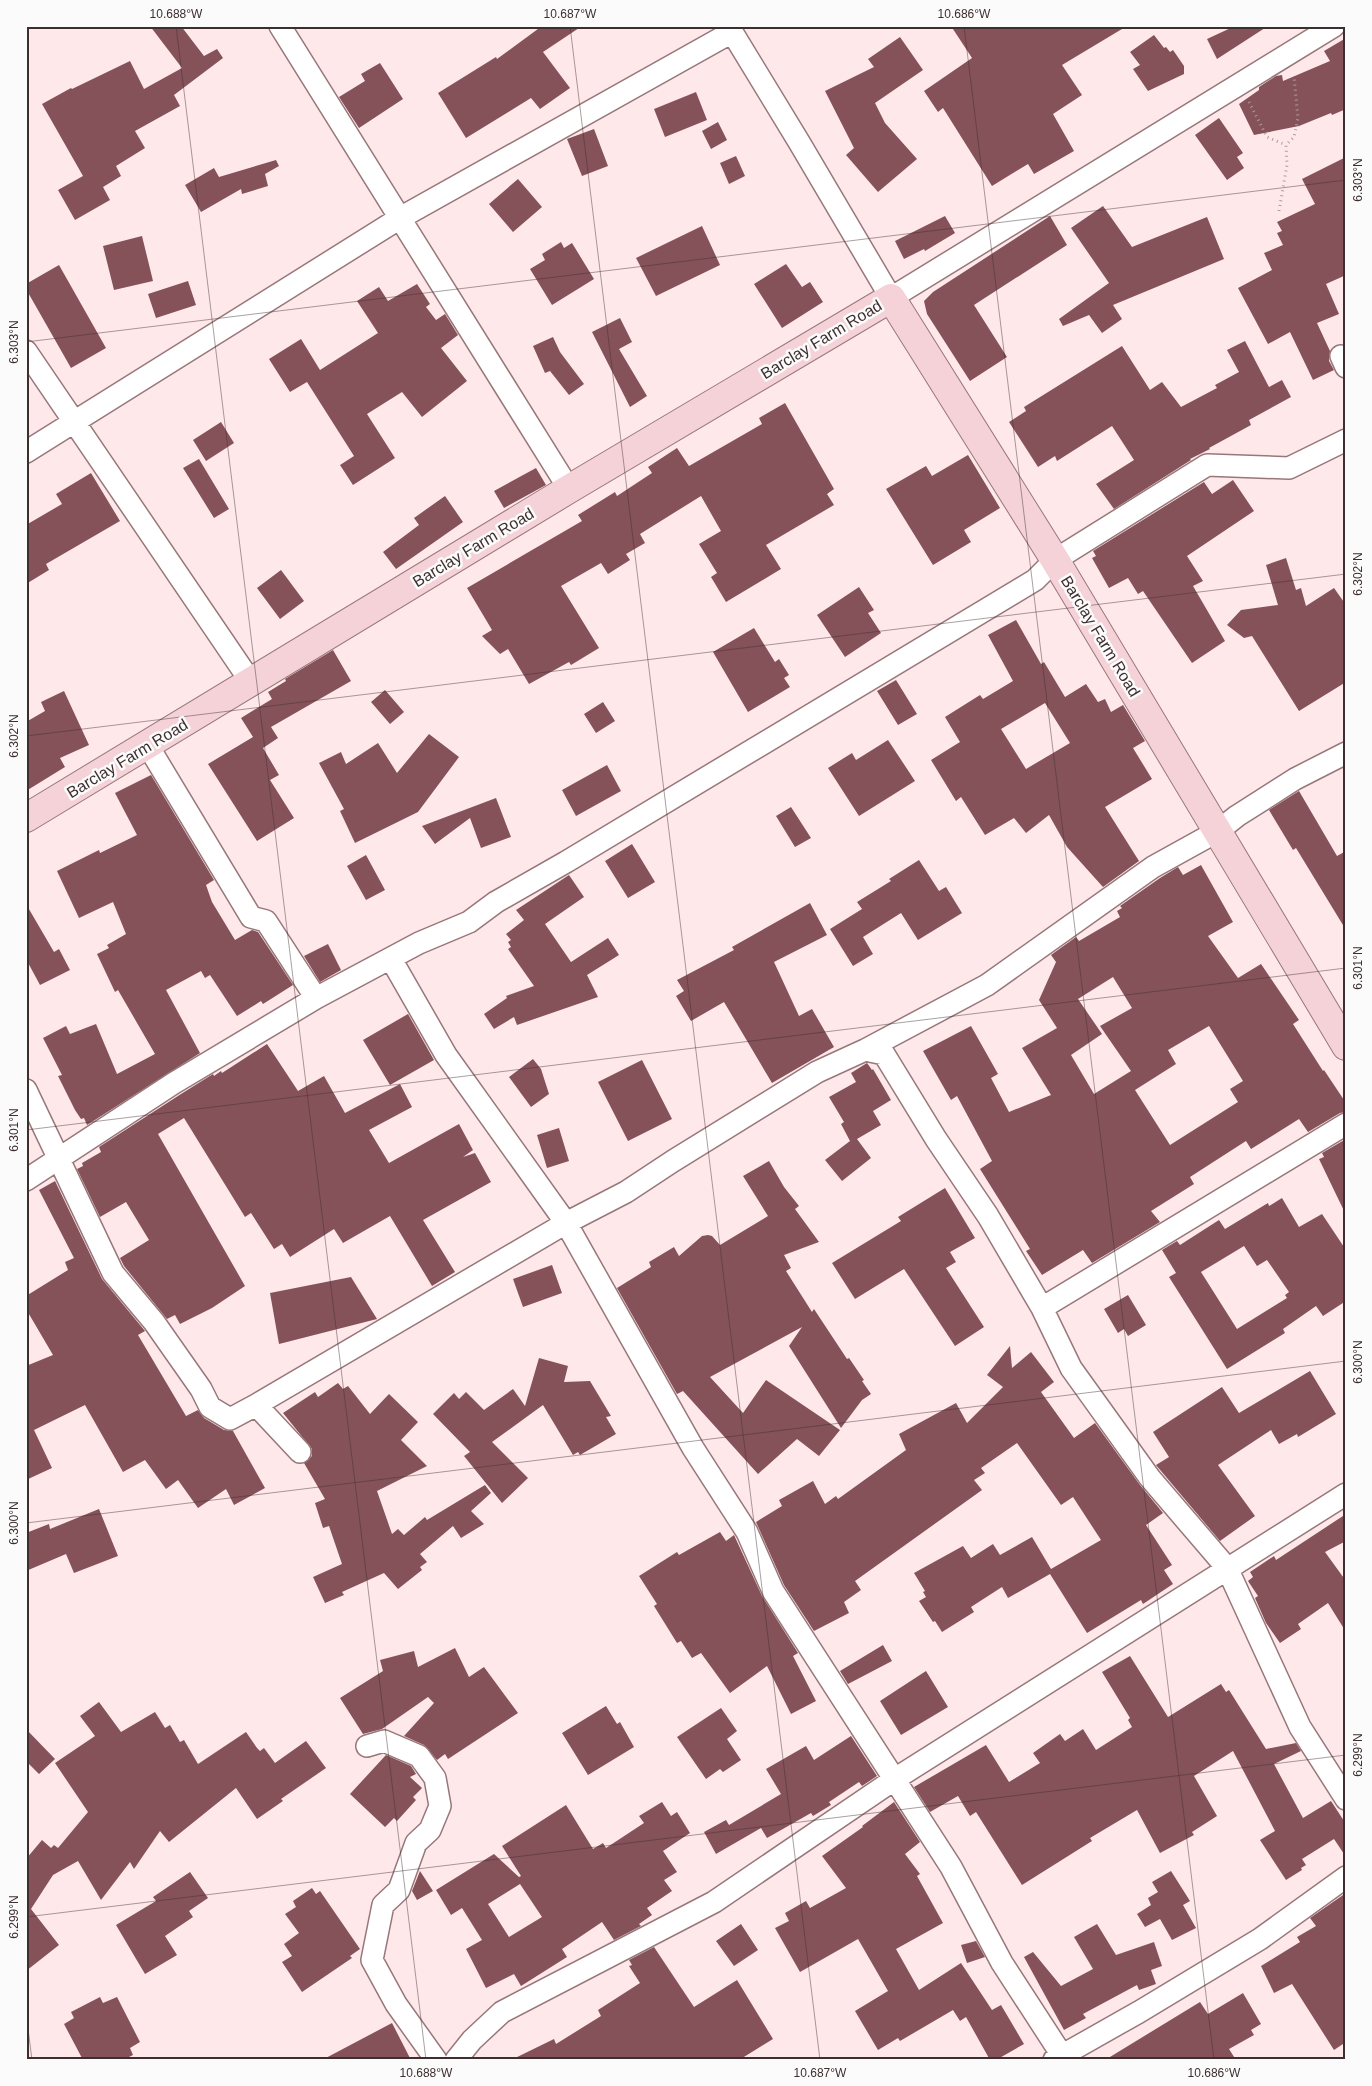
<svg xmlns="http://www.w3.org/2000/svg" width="1372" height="2086" font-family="Arial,sans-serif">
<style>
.building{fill:#855259;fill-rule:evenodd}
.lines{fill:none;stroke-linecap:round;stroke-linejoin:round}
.street-casing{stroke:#98777a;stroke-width:24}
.secondary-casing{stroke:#98777a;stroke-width:30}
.path{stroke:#af9c9d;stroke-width:3;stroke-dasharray:1 4;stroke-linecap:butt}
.street{stroke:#fff;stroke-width:21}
.secondary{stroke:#f4d2d8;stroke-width:28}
.ticks{fill:none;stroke:#3d2f30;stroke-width:1;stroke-opacity:0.45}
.labels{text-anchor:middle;stroke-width:5;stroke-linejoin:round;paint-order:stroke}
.street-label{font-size:16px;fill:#3d2f30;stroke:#fbfbfb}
.neatline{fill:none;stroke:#3d2f30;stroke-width:2}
.ticks-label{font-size:12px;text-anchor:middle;fill:#3d2f30}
</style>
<rect width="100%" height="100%" fill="#ffe8ea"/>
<path class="building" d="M150,26H181L204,56L217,49L223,58L174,95L180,106L135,131L145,148L116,166L121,176L103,187L110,200L75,220L58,190L83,176L42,104L71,88L72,89L130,61L144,89L182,68Z
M542,26H582L543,52L570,88L540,109L531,98L466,138L438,93L496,57L497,59Z
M951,26H1127L1062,65L1082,95L1053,114L1074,151L1034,174L1028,164L992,186L943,108L938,112L924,91L972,58Z
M1235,26H1268L1217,59L1207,39Z
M1154,35L1164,48L1166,47L1170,52L1173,50L1184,66V74L1148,91L1133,69L1140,65L1130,52Z
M900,37L923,70L875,103L885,123L917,159L878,192L846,155L854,148L825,91L874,67L868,59Z
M1346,38V109L1332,115L1331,113L1299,126L1254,135L1239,104L1259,90V87L1276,76L1282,75L1283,81L1330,61L1324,51Z
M380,63L403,99L359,128L339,97L365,81L361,74Z
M696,92L707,120L665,137L654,109Z
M1219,118L1243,153L1237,157L1244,168L1227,180L1195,135Z
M718,122L727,140L711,149L702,131Z
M594,129L608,166L582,176L567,139Z
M736,156L745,176L729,184L720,163Z
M1346,157V275L1326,284L1339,314L1317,323L1330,351L1329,361L1334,370L1313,380L1290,332L1268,344L1238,288L1272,270L1264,253L1283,245L1277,233L1282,231L1277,222L1315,204L1302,179Z
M276,160L279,166L265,174L268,186L242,194L241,189L201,212L185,185L214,168L219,177Z
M518,179L542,207L513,232L489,204Z
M1103,206L1132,247L1207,217L1224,259L1113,305L1122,319L1102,333L1089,315L1063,326L1059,319L1109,283L1071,228Z
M945,216L955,233L925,251L924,249L904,259L895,241Z
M1050,216L1067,245L974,305L1007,357L970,381L927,314L924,301L933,292Z
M702,226L720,265L656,296L636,258Z
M142,236L153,281L114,290L103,246Z
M561,242L564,248L572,243L594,279L552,305L530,269L545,260L542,254Z
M786,264L802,287L810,282L823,302L782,328L754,284Z
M59,265L106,348L71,368L26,289V284Z
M188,281L196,305L156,318L148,294Z
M417,284L430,304L426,307L436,320L445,314L458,335L441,348L467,381L422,417L402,392L367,414L395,458L353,485L340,465L354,456L307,382L290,392L269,359L301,339L320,370L378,333L357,301L379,287L388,301Z
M620,318L632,342L619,349L647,396L630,407L592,332Z
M553,337L560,352L584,384L569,395L550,371L545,373L533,346Z
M1245,341L1269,387L1282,380L1291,397L1249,420L1251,425L1209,448L1210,449L1190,459L1191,460L1114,509L1096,484L1134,460L1112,426L1057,461L1055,456L1038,467L1009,422L1026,411L1024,407L1122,346L1150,390L1162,382L1181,407L1217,388L1215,385L1239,372L1227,350Z
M785,403L834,489L827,494L834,505L766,545L781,569L726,602L711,577L717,573L699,544L721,531L701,496L640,534L645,543L626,554L630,560L608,574L601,563L561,586L599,648L571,665L569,662L529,684L508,649L500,654L482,636L492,630L467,588L582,521L578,515L615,492L617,496L652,473L648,467L677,448L689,466L762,424L759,418Z
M221,422L234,443L206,461L193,440Z
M968,455L1000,508L964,530L971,542L933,565L886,489L926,466L932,476Z
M199,459L229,509L214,518L183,468Z
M536,468L546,485L504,508L494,491Z
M91,473L120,521L46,564L49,570L26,584V525L62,504L56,494Z
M1233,480L1254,511L1187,556L1203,581L1193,586L1225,641L1192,663L1143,591L1138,594L1128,578L1109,588L1092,558L1096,556L1093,551L1204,482L1212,494Z
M445,496L463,522L396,569L383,552L419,525L414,518Z
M1286,558L1296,590L1301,588L1306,606L1334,588L1346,605V682L1299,711L1252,636L1244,638L1227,625L1241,610L1278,605L1266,565Z
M281,570L304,601L280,619L257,588Z
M859,587L874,610L868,613L881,633L845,657L817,615Z
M1016,620L1041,664L1044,662L1065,697L1086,684L1098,702L1105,699L1111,712L1123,705L1145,741L1133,748L1152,779L1105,807L1139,861L1103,887L1067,847L1049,815L1026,833L1014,818L985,835L961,797L956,801L931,760L960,742L945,717L980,695L983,699L1013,681L988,635ZM1045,703L1070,743L1026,769L1001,729Z
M754,628L775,662L779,659L789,675L784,678L790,687L748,712L713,652Z
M333,650L351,681L271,727L278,738L263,748L279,775L270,780L294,818L257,841L208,764L253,737L241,718L272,699L268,692L286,681L285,679Z
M896,680L917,714L898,725L877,691Z
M385,690L404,712L390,724L371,702Z
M64,691L89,745L60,758L65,767L26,791V722L45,711L41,702Z
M603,702L615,721L596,733L584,714Z
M429,734L459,757L418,812L355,843L340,811L344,809L319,763L341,752L346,764L378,743L397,773Z
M888,740L915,781L859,816L828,768L852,753L856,760Z
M607,765L621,791L576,816L562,790Z
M151,775L214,880L206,885L212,902L235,940L252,930L258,932L293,985L263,1004L261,1001L237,1016L210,975L205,978L201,971L166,990L200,1053L87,1125L84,1118L81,1119L75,1110L58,1076L62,1075L43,1038L66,1026L70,1034L96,1024L117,1074L155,1054L118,990L115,992L97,954L109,948L107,945L126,934L113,902L79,918L57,871L99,850L100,853L137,835L115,793Z
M1299,791L1337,856L1346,851V930L1296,848L1293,850L1269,810Z
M496,798L511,837L481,848L470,818L435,844L422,826Z
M791,807L811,838L795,847L776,816Z
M632,844L655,882L628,898L605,861Z
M366,855L385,890L366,900L347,866Z
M919,860L939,891L946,887L962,913L918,940L901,913L863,937L873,954L853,966L830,929L862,909L857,902L891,881L889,879Z
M1201,865L1233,922L1208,936L1238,978L1261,964L1299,1020L1293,1024L1323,1071L1324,1070L1346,1103V1112L1340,1113L1308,1132L1299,1119L1251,1149L1246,1141L1190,1177L1194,1184L1151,1211L1160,1222L1092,1263L1083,1250L1042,1275L1026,1251L1030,1249L980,1169L992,1161L957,1096L951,1100L923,1051L971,1026L998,1074L991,1078L1009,1112L1051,1095L1022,1048L1057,1028L1039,1000L1056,962L1051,955L1076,937L1079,941L1120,917L1117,911L1122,908L1120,906L1160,878L1178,867L1183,875ZM1113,977L1132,1008L1100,1026L1131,1071L1094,1094L1071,1055L1102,1034L1078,999ZM1209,1026L1243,1081L1230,1089L1238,1102L1170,1145L1135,1090L1176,1064L1168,1050Z
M569,875L584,897L545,924L571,962L608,938L619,955L587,975L598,997L517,1025L514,1017L494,1029L484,1014L507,998L506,996L534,986L508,949L511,947L508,942L511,940L506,934L524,920L516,910Z
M810,903L827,935L774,962L799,1016L812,1009L834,1047L772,1083L724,1002L691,1021L676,996L684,991L677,980L734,950L732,947Z
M26,904L54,952L59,949L70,970L40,985L26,959Z
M328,944L341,970L320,982L304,956Z
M408,1014L434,1060L390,1085L363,1040Z
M267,1044L298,1091L324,1076L345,1113L400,1084L412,1107L369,1130L389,1163L459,1124L473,1150L463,1157L475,1153L491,1182L423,1220L455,1272L432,1286L390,1216L343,1243L334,1229L290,1257L282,1244L274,1249L251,1213L245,1217L184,1118L158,1134L245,1286L212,1308L180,1324L175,1315L167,1319L124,1266L120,1258L149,1240L126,1202L100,1217L77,1169L83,1166L82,1163L101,1152L99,1147L181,1094L213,1074L214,1076L221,1071L222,1073Z
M533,1059L541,1069L549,1094L531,1107L509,1077Z
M642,1060L672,1119L628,1141L598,1082Z
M867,1063L872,1070L873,1069L891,1100L873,1111L881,1125L857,1139L871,1158L842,1181L825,1160L850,1141L841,1124L844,1122L829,1097L856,1082L851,1073Z
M559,1128L569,1161L547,1168L537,1135Z
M1346,1139V1215L1319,1159L1324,1157L1322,1153Z
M769,1161L784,1187L799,1206L795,1209L819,1242L784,1255L791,1268L786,1271L812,1312L814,1309L847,1359L849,1358L864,1380L862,1381L871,1394L862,1400L841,1428L789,1346L802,1327L710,1377L743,1413L766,1380L840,1430L819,1456L797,1439L758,1474L683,1391L677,1394L617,1288L651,1267L649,1262L674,1247L679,1256L702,1236L708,1235L712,1236L720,1245L768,1216L743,1176Z
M55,1181L102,1279L145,1331L138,1335L186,1416L198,1410L204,1418L224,1430L233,1431L265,1488L234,1505L226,1489L198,1508L178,1480L166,1489L145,1460L123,1472L85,1405L34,1430L52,1468L26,1480V1366L53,1355L26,1309V1296L68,1270L65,1262L74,1258L39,1190Z
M945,1188L975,1238L950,1252L956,1262L946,1268L984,1327L955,1346L904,1269L855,1299L832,1263L901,1221L898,1217Z
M1282,1198L1299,1227L1322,1214L1346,1250V1301L1323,1316L1316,1306L1283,1329L1285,1333L1227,1369L1169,1277L1176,1273L1162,1250L1177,1241L1180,1245L1219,1220L1225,1229L1268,1203L1269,1206ZM1244,1246L1257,1266L1267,1260L1289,1292L1285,1295L1287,1298L1237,1329L1201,1272Z
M552,1265L562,1293L523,1307L513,1279Z
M351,1277L377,1319L279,1344L270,1293Z
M1128,1295L1146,1325L1128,1336L1124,1329L1118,1333L1104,1309Z
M1010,1346L1012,1368L1031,1352L1054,1382L1041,1392L1074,1438L1095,1423L1140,1485L1163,1513L1146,1525L1172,1565L1164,1570L1173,1584L1143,1604L1141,1600L1087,1633L1050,1574L1008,1598L1002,1587L971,1607L974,1612L942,1632L935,1621L933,1622L919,1601L926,1597L923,1592L925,1591L914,1573L963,1546L971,1558L993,1544L1000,1555L1032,1537L1051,1569L1101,1540L1073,1497L1061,1505L1017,1443L981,1468L985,1473L974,1480L982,1490L855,1581L861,1590L844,1602L849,1613L814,1631L784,1585L756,1522L782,1506L779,1500L813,1481L825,1504L836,1496L838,1499L906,1450L899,1434L956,1403L967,1423L1003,1387L987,1375Z
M539,1358L568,1366L564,1382L590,1381L611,1416L606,1417L616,1434L580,1455L578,1452L573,1455L543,1405L492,1442L528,1478L502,1503L464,1456L470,1452L433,1414L454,1393L459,1399L466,1392L484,1410L513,1389L525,1406Z
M1310,1371L1336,1414L1298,1437L1297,1434L1279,1444L1271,1430L1218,1465L1255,1516L1220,1541L1156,1465L1169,1457L1153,1432L1222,1387L1239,1413Z
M338,1383L343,1389L348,1386L370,1414L389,1394L418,1422L401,1440L427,1466L377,1491L392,1534L398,1529L404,1535L425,1517L427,1520L485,1485L491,1493L471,1511L484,1524L461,1538L453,1526L420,1554L427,1562L420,1567L422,1570L398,1589L384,1573L342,1592L344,1595L325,1603L313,1577L342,1564L329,1526L323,1528L315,1503L325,1499L304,1463L312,1456V1449L283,1413L315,1392L318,1397Z
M99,1509L118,1556L74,1573L66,1554L26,1571V1533L49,1524L50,1529Z
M1346,1514V1541L1325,1552L1346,1581V1632L1328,1603L1298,1624L1301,1629L1280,1643L1266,1623L1255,1598L1258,1596L1248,1581L1253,1577L1250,1572L1274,1556L1276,1560Z
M720,1532L726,1541L734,1535L762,1596L798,1653L793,1656L816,1701L791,1714L767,1666L730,1693L701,1653L692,1658L681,1641L677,1643L654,1606L657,1604L639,1576L677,1552L679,1555Z
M883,1645L892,1661L848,1684L840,1671Z
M455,1648L469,1677L484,1667L518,1713L448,1759L445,1754L437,1760L424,1745L404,1736L434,1703L428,1697L382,1729L363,1734L340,1698L383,1671L380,1660L414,1651L418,1667Z
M1130,1656L1168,1717L1221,1684L1226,1692L1229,1690L1266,1749L1296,1743L1301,1751L1274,1764L1303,1818L1331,1801L1346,1824V1857L1334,1839L1302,1859L1306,1865L1301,1868L1302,1870L1286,1880L1260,1840L1275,1831L1233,1751L1194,1776L1217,1816L1192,1832L1194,1835L1160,1853L1137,1810L1090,1838L1092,1841L1022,1885L976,1812L970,1816L958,1796L930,1812L914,1787L986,1745L1009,1782L1040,1763L1033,1753L1060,1734L1065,1741L1083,1729L1096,1750L1132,1727L1128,1720L1130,1718L1102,1672Z
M926,1671L948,1707L901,1735L880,1701Z
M99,1702L121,1732L155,1712L165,1728L170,1725L180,1742L184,1740L198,1764L246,1732L257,1748L260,1751L264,1748L275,1763L306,1741L326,1768L281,1799L283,1801L257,1819L236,1788L169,1842L160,1831L134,1869L130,1862L101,1900L78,1861L53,1875L31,1909L59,1945L26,1971V1859L42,1840L51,1848L54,1845L58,1848L88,1812L55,1763L95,1736L80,1716Z
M606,1706L617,1724L620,1722L634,1747L588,1775L562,1733Z
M721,1708L737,1731L727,1739L741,1760L723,1772L720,1769L706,1779L677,1737Z
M26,1729L55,1759L39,1774L26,1761Z
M851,1736L877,1776L862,1786L859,1782L829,1802L831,1805L813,1816L811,1813L767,1838L761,1828L716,1854L704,1832L726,1820L729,1825L781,1794L766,1769L806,1746L814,1760Z
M386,1755L411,1766L416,1774L410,1777L422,1788L413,1797L416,1800L397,1821L394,1818L385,1827L350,1794Z
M662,1802L671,1816L677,1812L690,1833L663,1851L677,1872L664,1880L672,1891L647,1908L652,1915L639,1924L641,1926L614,1940L602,1922L562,1949L567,1957L521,1986L514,1974L486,1988L466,1949L482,1940L462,1908L451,1915L436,1890L494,1854L519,1877L521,1876L502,1846L566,1805L593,1849L603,1843L606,1848L644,1823L639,1816ZM520,1884L542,1917L509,1937L488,1904Z
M894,1802L920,1842L905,1854L920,1874L917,1876L943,1923L896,1949L919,1990L961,1963L992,2010L1001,2005L1024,2044L996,2060H990L966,2017L960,2021L953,2010L900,2041L898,2038L878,2050L855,2011L888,1991L858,1939L800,1972L775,1928L789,1921L785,1913L806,1901L810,1908L846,1888L822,1856L863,1827L862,1826Z
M420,1871L433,1891L417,1900L412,1891Z
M1171,1871L1190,1901L1183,1905L1196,1928L1172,1940L1160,1919L1145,1927L1137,1914L1151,1905L1148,1898L1158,1892L1152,1882Z
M190,1872L208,1898L189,1911L193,1917L165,1936L177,1955L145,1974L116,1925L156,1901L153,1897Z
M312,1888L316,1894L320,1891L360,1949L350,1956L352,1958L302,1992L282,1962L292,1956L284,1944L299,1933L285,1914L296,1907L293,1901Z
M1346,1893V2042L1334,2050L1292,1984L1274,1993L1261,1966L1300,1942L1297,1937L1316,1926L1310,1918Z
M741,1924L758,1950L734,1966L716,1941Z
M1097,1924L1116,1955L1154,1942L1162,1966L1151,1970L1156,1984L1139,1990L1137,1985L1083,2014L1086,2018L1064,2030L1024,1957L1033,1952L1061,1986L1093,1969L1074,1937Z
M976,1941L985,1957L967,1963L961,1945Z
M654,1947L694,2007L737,1980L773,2039L739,2060H511L554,2039L556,2044L601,2016L598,2010L640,1983L629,1966L632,1965L629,1960Z
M1243,1993L1261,2024L1251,2030L1254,2035L1229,2049L1236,2060H1105L1200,2002L1208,2014Z
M100,1997L103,2003L117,1997L140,2042L130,2048L133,2055L123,2060H83L64,2024L74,2018L71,2012Z
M392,2023L411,2060H322Z"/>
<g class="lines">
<g class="street-casing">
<path id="street" d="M280,26L569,489
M26,351L251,682
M1341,356L1346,367
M26,452L400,218L732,32L799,142L891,298L1334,26
M148,746L251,917L266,921L316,998L419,943L469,922L496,902L566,862L1035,580L1055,560L1207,465L1289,468L1346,440
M391,959L446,1055L566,1223L693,1448L747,1532L773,1591L951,1867L1002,1963L1065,2060
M865,1050L884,1054L936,1139L988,1216L1042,1308L1071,1368L1150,1478L1227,1568L1300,1727L1346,1799
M26,1090L113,1273L154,1322L201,1389L210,1407L230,1419L256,1405L300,1452
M26,1180L174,1083L316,998
M1042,1308L1346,1124
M256,1405L566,1223L626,1192L673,1161L817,1072L865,1050L987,985L1153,867L1218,831L1237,816L1295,779L1346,753
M367,1746L384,1741L419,1756L435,1778L440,1806L430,1830L416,1843L399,1890L383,1905L372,1960L396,2004L436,2060
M456,2060L472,2040L502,2012L714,1902L895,1779L1346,1494
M1054,2060L1139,2012L1260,1939L1346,1877"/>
</g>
<g class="secondary-casing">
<path id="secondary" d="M26,818L569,489L891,298L1055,560L1346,1046"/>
</g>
<path class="path" d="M1249,102L1267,137L1286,145
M1279,211L1287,165L1286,145L1294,137L1298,118L1294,77"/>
<use href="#street" class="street"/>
<use href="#secondary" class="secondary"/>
</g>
<path class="ticks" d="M176,26L426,2060M570,26L820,2060M964,26L1214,2060M26,342L1346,180M26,736L1346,574M26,1130L1346,968M26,1523L1346,1361M26,1917L1346,1755M26,2013L32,2060"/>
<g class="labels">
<g class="street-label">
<text transform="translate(821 339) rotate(-31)" y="6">Barclay Farm Road</text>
<text transform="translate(473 547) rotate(-31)" y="6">Barclay Farm Road</text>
<text transform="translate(1101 636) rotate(59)" y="6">Barclay Farm Road</text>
<text transform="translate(127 758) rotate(-31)" y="6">Barclay Farm Road</text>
</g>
</g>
<rect width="1372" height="2086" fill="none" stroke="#fbfbfb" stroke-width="55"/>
<rect x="28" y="28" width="1316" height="2030" class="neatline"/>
<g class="ticks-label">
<text x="176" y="18">10.688°W</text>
<text x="570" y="18">10.687°W</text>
<text x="964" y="18">10.686°W</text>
<text transform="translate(1358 180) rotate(-90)" y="4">6.303°N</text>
<text transform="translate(14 342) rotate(-90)" y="4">6.303°N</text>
<text transform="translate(1358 574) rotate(-90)" y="4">6.302°N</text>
<text transform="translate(14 736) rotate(-90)" y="4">6.302°N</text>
<text transform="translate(1358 968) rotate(-90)" y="4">6.301°N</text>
<text transform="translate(14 1130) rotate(-90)" y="4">6.301°N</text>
<text transform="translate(1358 1362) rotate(-90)" y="4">6.300°N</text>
<text transform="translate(14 1523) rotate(-90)" y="4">6.300°N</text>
<text transform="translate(1358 1755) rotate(-90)" y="4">6.299°N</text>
<text transform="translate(14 1917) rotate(-90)" y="4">6.299°N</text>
<text x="426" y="2077">10.688°W</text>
<text x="820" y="2077">10.687°W</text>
<text x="1214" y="2077">10.686°W</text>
</g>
</svg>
